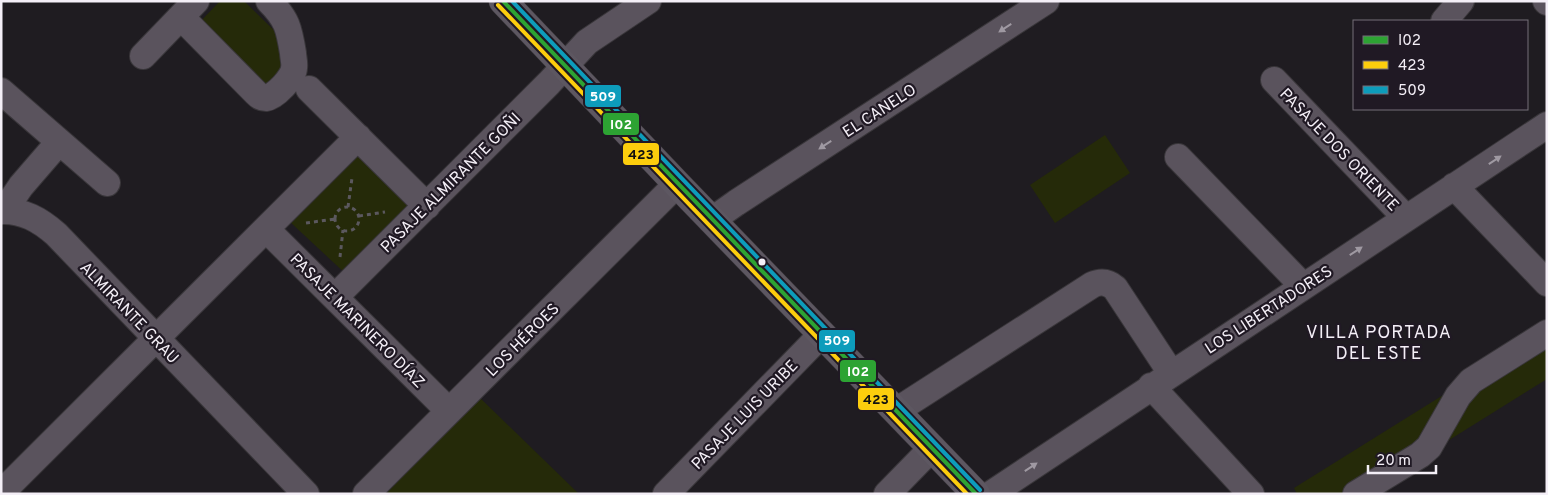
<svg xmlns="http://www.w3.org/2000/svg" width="1548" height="495" font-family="Overpass,sans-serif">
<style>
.green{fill:#252a09}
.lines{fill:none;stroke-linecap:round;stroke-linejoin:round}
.minor-casing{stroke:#39363a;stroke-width:28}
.secondary-casing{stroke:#39363a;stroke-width:29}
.path{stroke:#5b585e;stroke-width:3;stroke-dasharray:4 4;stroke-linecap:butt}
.minor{stroke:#5a535d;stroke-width:26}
.secondary{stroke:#5d5761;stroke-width:28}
.bus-1-casing{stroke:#201924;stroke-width:8}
.bus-2-casing{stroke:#201924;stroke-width:8}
.bus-3-casing{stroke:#201924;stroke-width:8}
.bus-1{stroke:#2da333;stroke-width:4}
.bus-2{stroke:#fccd0d;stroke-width:4}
.bus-3{stroke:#0d9cbb;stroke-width:4}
.oneway{fill:#9f99a2}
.bus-dot{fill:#f4eff7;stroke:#201924;stroke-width:2}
.labels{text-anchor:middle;stroke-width:4.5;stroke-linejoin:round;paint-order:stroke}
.street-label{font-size:16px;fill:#f4eff7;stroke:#201924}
.neighbourhood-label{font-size:18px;letter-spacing:1px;fill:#f4eff7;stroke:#201924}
.line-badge{stroke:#201924;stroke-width:2}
.badge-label{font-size:14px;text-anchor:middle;font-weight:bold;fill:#fff}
.pale-badge-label{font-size:14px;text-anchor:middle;font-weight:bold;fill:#111}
</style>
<rect width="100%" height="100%" fill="#1f1c21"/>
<path class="green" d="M220,1H244L285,41L287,72L266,93L197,25Z
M1105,135L1130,173L1055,223L1030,185Z
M356,151L414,206L348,276L289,221Z
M1547,344V379L1438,447L1464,396Z
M1448,392L1423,443L1342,494H1297L1294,488Z
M478,396L579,494H386Z"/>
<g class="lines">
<g class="minor-casing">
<path id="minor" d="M1546,1L1547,2
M181,17L256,93C259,96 261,98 266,98C275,97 294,77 294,68C295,63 293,57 293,53C289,28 287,19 269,1
M1444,21L1461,1
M143,56L196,1
M1274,80L1406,218
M309,89L427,206
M1,91L107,183
M1178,157L1303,286
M1454,186L1547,283
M1,211C23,210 40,220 56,234L306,494
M4,211L21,186L59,142
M712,220L736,203L1046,1
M266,229L449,411
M335,297L549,83L587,42L648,1
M1151,386L1251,494
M896,411L1092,285C1101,281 1108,282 1115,288L1171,373
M1,493L358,137
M366,494L677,184
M666,494L822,334
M887,494L932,448
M991,494L1547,125
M1356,494L1420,455L1429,447L1458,396L1471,381L1547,333"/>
</g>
<g class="secondary-casing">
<path id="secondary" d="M503,1L677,184L976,494"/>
</g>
<path class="path" d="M348,207L352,178
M335 219a12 12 0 1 1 24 0a12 12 0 1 1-24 0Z
M359,216L385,212
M306,223L335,219
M340,257L343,230"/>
<use href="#minor" class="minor"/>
<use href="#secondary" class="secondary"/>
<g class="bus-1-casing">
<path id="bus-1" d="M503,1L976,494"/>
</g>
<g class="bus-2-casing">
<path id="bus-2" d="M498,5L967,494"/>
</g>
<g class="bus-3-casing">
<path id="bus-3" d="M512,1L980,490"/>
</g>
<use href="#bus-1" class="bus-1"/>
<use href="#bus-2" class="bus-2"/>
<use href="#bus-3" class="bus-3"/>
</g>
<defs><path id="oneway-solid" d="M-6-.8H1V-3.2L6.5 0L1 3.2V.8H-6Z" transform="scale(1.25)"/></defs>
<g class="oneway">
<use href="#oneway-solid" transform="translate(1005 28) rotate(147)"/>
<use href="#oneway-solid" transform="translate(825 145) rotate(147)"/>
<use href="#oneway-solid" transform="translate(1495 160) rotate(-34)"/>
<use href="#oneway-solid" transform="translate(1356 251) rotate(-33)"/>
<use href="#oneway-solid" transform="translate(1031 467) rotate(-34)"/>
</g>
<circle class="bus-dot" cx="762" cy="262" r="4.5"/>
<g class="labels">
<g class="street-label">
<text transform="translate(879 110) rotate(-33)" y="6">EL CANELO</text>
<text transform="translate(1340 149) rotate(46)" y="6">PASAJE DOS ORIENTE</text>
<text transform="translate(450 182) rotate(-45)" y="6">PASAJE ALMIRANTE GOÑI</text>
<text transform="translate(1268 309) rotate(-33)" y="6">LOS LIBERTADORES</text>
<text transform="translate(130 312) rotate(46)" y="6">ALMIRANTE GRAU</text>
<text transform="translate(358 320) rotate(45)" y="6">PASAJE MARINERO DÍAZ</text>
<text transform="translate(522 339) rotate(-45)" y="6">LOS HÉROES</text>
<text transform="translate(744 414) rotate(-46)" y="6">PASAJE LUIS URIBE</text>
</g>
<g class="neighbourhood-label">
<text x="1379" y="338">VILLA PORTADA<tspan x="1379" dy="21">DEL ESTE</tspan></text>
</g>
</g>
<g class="line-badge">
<rect x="584" y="84" width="38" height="24" rx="5" fill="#0d9cbb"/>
<rect x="602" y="112" width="38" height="24" rx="5" fill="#2da333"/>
<rect x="622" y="142" width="38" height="24" rx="5" fill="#fccd0d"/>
<rect x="818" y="329" width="38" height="24" rx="5" fill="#0d9cbb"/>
<rect x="839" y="359" width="38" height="24" rx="5" fill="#2da333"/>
<rect x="857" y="387" width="38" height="24" rx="5" fill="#fccd0d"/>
</g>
<g class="badge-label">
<text x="603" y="101">509</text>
<text x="621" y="129">I02</text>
<text x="837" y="345">509</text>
<text x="858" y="376">I02</text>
</g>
<g class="pale-badge-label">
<text x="641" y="159">423</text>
<text x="876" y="404">423</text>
</g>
<rect width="1548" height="495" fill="none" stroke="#f4eff7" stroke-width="5"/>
<rect x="1353" y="20" width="175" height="90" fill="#201924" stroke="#756f78"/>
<rect x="1363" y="36" width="25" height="8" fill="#2da333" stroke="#756f78"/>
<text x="1398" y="45" font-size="15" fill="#f4eff7">I02</text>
<rect x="1363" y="61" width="25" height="8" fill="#fccd0d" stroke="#756f78"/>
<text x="1398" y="70" font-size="15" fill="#f4eff7">423</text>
<rect x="1363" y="86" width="25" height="8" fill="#0d9cbb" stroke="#756f78"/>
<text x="1398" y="95" font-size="15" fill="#f4eff7">509</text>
<path d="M1368 465v8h68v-8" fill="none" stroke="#f4eff7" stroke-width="2.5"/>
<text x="1376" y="465" font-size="15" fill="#f4eff7" stroke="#201924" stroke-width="4" paint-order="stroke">20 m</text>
</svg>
